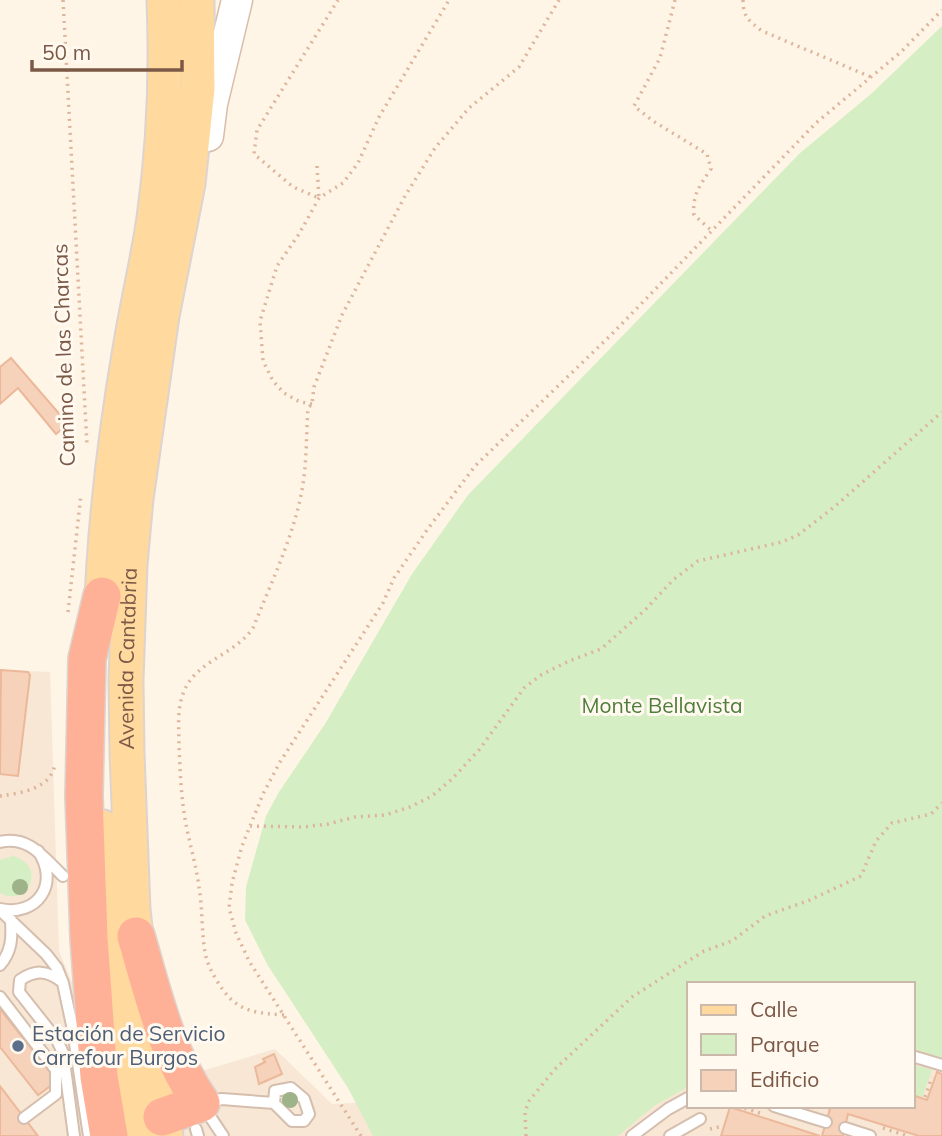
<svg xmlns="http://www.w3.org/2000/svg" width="942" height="1136" font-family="Mulish,sans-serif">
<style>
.residential{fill:#f7e7d4}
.green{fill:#d5eec3}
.building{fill:#f7d2bb;stroke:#ecb89a;stroke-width:2}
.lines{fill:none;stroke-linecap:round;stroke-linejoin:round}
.lane-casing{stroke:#d5beae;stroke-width:14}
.secondary-casing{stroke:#d8beaa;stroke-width:33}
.primary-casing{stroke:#ddd4cf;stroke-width:37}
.highway-casing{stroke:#ddd4cf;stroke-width:40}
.path{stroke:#ddb59d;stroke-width:3.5;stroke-dasharray:2 5;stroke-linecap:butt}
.lane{stroke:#fff;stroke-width:10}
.secondary{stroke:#fff;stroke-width:30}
.primary{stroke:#ffd99d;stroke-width:33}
.highway{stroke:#ffb198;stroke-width:37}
.tree{fill:#9eb389}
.service-dot{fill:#5c6f8a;stroke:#fff9ef;stroke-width:2.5}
.labels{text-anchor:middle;stroke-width:6;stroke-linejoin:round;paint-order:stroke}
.street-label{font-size:21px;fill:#7c5947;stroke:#fff9ef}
.park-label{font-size:21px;fill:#4f7d3c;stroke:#fff9ef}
.service-label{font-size:21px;fill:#4e5e75;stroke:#fff9ef;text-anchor:start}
</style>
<rect width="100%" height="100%" fill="#fef5e7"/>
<path class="residential" d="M0,670L50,672L59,951L119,1096L275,1049L332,1104L530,1094L688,991V1106H912V1035L942,1044V1136H0Z"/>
<path class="green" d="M942,26V1059L912,1048V984H688V1087L654,1106L618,1136H373L348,1088L267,964L245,920L246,887L266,816L279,792L325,724L412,574L468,495L800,153L871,94Z
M13,856C47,865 29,908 0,893V860Z
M912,1064L932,1070L922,1098L912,1095Z"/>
<path class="building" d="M11,358L68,424L56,434L18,388L0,404V367Z
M1,670L28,672L30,675L18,776L0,774Z
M0,1009L57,1081L38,1095L0,1047Z
M274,1054L282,1074L259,1084L255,1067L265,1062L263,1059Z
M937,1072L942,1074V1136H919L848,1114L843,1136H822L830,1109L822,1106H912V1095L927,1100Z
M0,1086L38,1136H0Z
M730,1107L820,1136H721Z"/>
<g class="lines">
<g class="lane-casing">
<path id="lane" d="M0,842C29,835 44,858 63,876
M0,909C38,917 60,883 38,851
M0,910L46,954L57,968L63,983L73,1030L89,1136
M0,965C12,951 12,938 11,920
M61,981C46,970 35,970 20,980L19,992L57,1040L63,1053L74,1136
M0,997L56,1070V1094L24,1118
M912,1056L942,1065
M774,1106L826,1122
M845,1128L870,1136
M196,1129L198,1136
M223,1136L201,1103L222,1099L274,1103L292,1121H304L309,1114L304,1099L291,1088L275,1091L274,1103
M632,1136L668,1109L688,1098
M670,1136L700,1119"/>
</g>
<g class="secondary-casing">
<path id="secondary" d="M208,136L212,104L237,0"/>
</g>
<g class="primary-casing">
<g id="primary">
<path d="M101,623C104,529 115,435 131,343C138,301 148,260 154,218C164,146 167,73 164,0"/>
<path d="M103,827C105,931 121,1034 139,1136"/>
<path id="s1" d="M166,1136L142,993L133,909L127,753L126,680L130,564L136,499L162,316L188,184L198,88L197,0"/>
</g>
</g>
<g class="highway-casing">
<path id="highway" d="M102,596L87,659L84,796L89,938L99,1077L109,1136
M136,936C153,994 166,1053 201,1103L162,1117"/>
</g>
<path class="path" d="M63,0L87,445
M675,0L660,58L634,106L653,121L707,154L711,169C700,185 692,195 694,215L712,231
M743,0C743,17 749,21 762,31L871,77
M317,166L319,198L293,187L254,154L257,130L338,0
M312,404L300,402L284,393L273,381L263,361L260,321L277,266L299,234L319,198L343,183L358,163L379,117L449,0
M68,612L81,494
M0,796C21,793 52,789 55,763
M250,826L303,827L328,824L355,817L385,815L410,807L432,796L452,779L479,750L524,688L541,675L569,661L601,649L645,610L673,580L698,561L782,542L798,535L833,508L942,412
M284,1015C258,1013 240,1013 223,990C216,980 209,968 206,957C201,934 203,910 199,887C196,864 189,842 185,819C181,795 180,770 179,745C179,729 177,712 182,697C192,661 233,657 253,628C271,583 293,538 302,490C307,464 306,435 308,408L312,404L314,387L342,315L405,196L435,148L469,108L519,67L559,0
M925,1097L932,1077
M738,1106L763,1114
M883,1128L908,1136
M710,1129L719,1127
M361,1136L249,961L236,933L229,908L232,883L242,846L263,794L280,762L383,603L394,578L427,530L475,466L612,334L816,123L902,51L942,10
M526,1136L525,1112L529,1101L555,1069L632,997L704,951L732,941L765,916L810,900L861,876L876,841L892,823L931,814L942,803"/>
<use href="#lane" class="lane"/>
<use href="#secondary" class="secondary"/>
<use href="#primary" class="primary"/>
<use href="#highway" class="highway"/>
</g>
<g class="tree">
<circle cx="20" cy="887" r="8"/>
<circle cx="290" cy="1100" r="8"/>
</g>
<circle class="service-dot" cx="18" cy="1046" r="7"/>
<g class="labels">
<g class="street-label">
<text transform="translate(64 355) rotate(-92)" y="7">Camino de las Charcas</text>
<text dy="7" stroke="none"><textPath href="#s1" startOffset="480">Avenida Cantabria</textPath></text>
</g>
<g class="park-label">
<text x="662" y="713">Monte Bellavista</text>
</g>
<g class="service-label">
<text x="32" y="1041">Estación de Servicio<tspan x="32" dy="24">Carrefour Burgos</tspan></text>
</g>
</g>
<rect x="687" y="982" width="228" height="126" fill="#fff9ef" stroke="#cbb9ac" stroke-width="2"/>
<rect x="701" y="1005" width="35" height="10" fill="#ffd99d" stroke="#cbb9ac" stroke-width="2"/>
<text x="750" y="1017" font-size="21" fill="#7c5947">Calle</text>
<rect x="701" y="1034" width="35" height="21" fill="#d5eec3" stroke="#cbb9ac" stroke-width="2"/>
<text x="750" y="1052" font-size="21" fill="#7c5947">Parque</text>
<rect x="701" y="1070" width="35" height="21" fill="#f7d2bb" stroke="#cbb9ac" stroke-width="2"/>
<text x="750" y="1087" font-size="21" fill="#7c5947">Edificio</text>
<path d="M32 60v10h150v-10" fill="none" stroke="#7c5947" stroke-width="3.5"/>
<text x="42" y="60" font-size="21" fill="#7c5947" stroke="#fff9ef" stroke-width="5" paint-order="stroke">50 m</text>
</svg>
